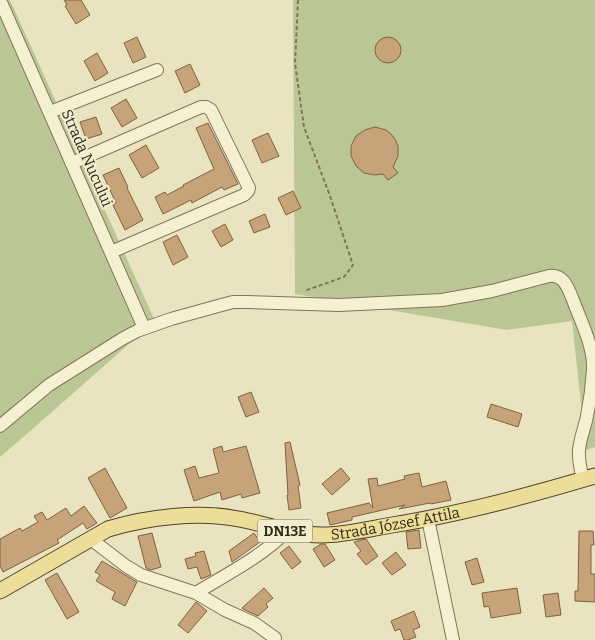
<svg xmlns="http://www.w3.org/2000/svg" width="595" height="640" font-family="Bitter,serif">
<style>
.green{fill:#bac795}
.building{fill:#c6a378;stroke:#7f6241}
.lines{fill:none;stroke-linecap:round;stroke-linejoin:round}
.minor-casing{stroke:#827459;stroke-width:14}
.major-casing{stroke:#4f422d;stroke-width:17}
.path{stroke:#827459;stroke-width:2;stroke-dasharray:4 2.5;stroke-linecap:butt}
.minor{stroke:#f6f0d2;stroke-width:12}
.major{stroke:#ecde99;stroke-width:15}
.labels{text-anchor:middle;stroke-width:4.5;stroke-linejoin:round;paint-order:stroke}
.shield{fill:#f2edcf;stroke:#6c6452;stroke-width:1}
.shield-label{font-size:14px;font-weight:bold;fill:#322a1d}
.street-label{font-size:15px;fill:#322a1d;stroke:#f2edcf}
</style>
<rect width="100%" height="100%" fill="#eae3c0"/>
<path class="green" d="M0,0H10L155,321L36,426L0,457Z
M293,0H595V447L586,450L572,321L507,330L295,294Z"/>
<path class="building" d="M64,0H81L90,15L76,24L65,6L67,5Z
M137,37L146,57L133,63L124,43Z
M375 50a13 13 0 1 1 26 0a13 13 0 1 1-26 0Z
M97,53L108,73L95,81L84,61Z
M190,64L200,85L185,93L175,71Z
M126,99L137,118L122,127L111,108Z
M96,117L102,134L86,139L80,122Z
M208,123L238,184L224,190L222,187L192,203L191,200L163,214L155,197L165,192L167,195L184,186L183,185L214,169L196,128Z
M375,127L386,130L390,133L395,139L398,146V156L393,167L398,173L388,180L383,174L375,175L364,173L356,166L351,156V146L356,136L365,130Z
M268,133L279,156L262,163L252,140Z
M146,145L159,168L142,178L129,155Z
M119,168L128,187L127,188L143,220L125,230L113,205L116,203L103,175Z
M293,191L301,208L286,215L278,198Z
M265,214L270,227L254,233L249,221Z
M225,224L233,240L221,247L212,231Z
M177,235L188,257L173,265L163,242Z
M251,392L259,412L246,417L238,397Z
M491,404L522,414L518,427L487,417Z
M290,442L300,485L298,486L301,508L289,510L287,495H288L285,443Z
M222,446L223,452L246,446L260,493L242,498L241,494L222,500L220,492L194,501L184,470L195,466L199,478L219,473L213,449Z
M105,468L127,508L110,518L88,478Z
M341,468L350,479L332,495L322,484Z
M419,473L422,487L446,481L451,500L431,504L430,503L399,509L405,505L352,517V520L330,525L327,513L369,503L373,508L368,479L377,478L378,486L405,479L404,476Z
M84,506L97,523L87,529L83,523L57,540L59,543L3,572L0,566V539L20,528L22,531L38,522L34,516L42,512L47,520L66,508L71,516Z
M419,530L421,548L408,549L406,532Z
M579,531H593L594,545H591V574H595V602L575,601V591H578Z
M152,533L161,567L151,570L146,568L138,536Z
M254,533L260,542L232,562L229,551Z
M366,539L378,556L366,565L357,554L361,551L354,542Z
M321,544H325L335,560L324,567L313,549Z
M289,546L301,562L292,569L280,553Z
M204,551L211,575L201,579L197,567L188,569L185,559L196,556L195,553Z
M396,552L406,565L392,575L382,563Z
M477,558L484,582L472,585L465,562Z
M102,561L137,582L125,606L112,599L115,592L96,581L100,575L95,572Z
M57,573L79,612L67,619L45,580Z
M264,588L273,598L266,604L268,607L258,616L243,609L242,608Z
M517,588L521,613L491,618L489,606L484,607L482,593Z
M558,593L561,615L546,617L543,595Z
M196,602L207,611L188,633L178,625Z
M414,611L420,627L413,630L416,637L408,640H404L400,629L395,631L391,621Z"/>
<g class="lines">
<g class="minor-casing">
<path id="minor" d="M0,0L144,328
M50,112L157,70
M72,163L201,107H206L211,110L249,188L248,191L244,195L111,252
M0,426L49,385L122,339L137,331L171,319L218,306L233,302H246L339,305L442,300L492,291L549,276C564,274 568,288 573,300C581,322 594,346 593,370C592,385 590,401 587,416C585,427 580,438 579,450C578,460 581,470 583,480
M428,519L453,640
M92,538L96,543L126,566L141,575L196,593L225,610L254,623L275,638
M196,593C227,574 261,557 287,531"/>
</g>
<g class="major-casing">
<g id="major">
<path id="s1" d="M0,591L108,529C148,517 198,511 239,519C267,524 292,535 321,535C345,535 369,529 392,525C461,514 528,496 595,476"/>
</g>
</g>
<path class="path" d="M298,0L295,63L304,127L330,196L353,265L344,277L304,291"/>
<use href="#minor" class="minor"/>
<use href="#major" class="major"/>
</g>
<g class="labels">
<rect class="shield" x="257.5" y="519.5" width="55" height="23" rx="4"/>
<g class="shield-label">
<text x="285" y="536">DN13E</text>
</g>
<g class="street-label">
<text transform="translate(87 158) rotate(66)" y="5">Strada Nucului</text>
<text dy="5" stroke="none"><textPath href="#s1" startOffset="416">Strada József Attila</textPath></text>
</g>
</g>
</svg>
